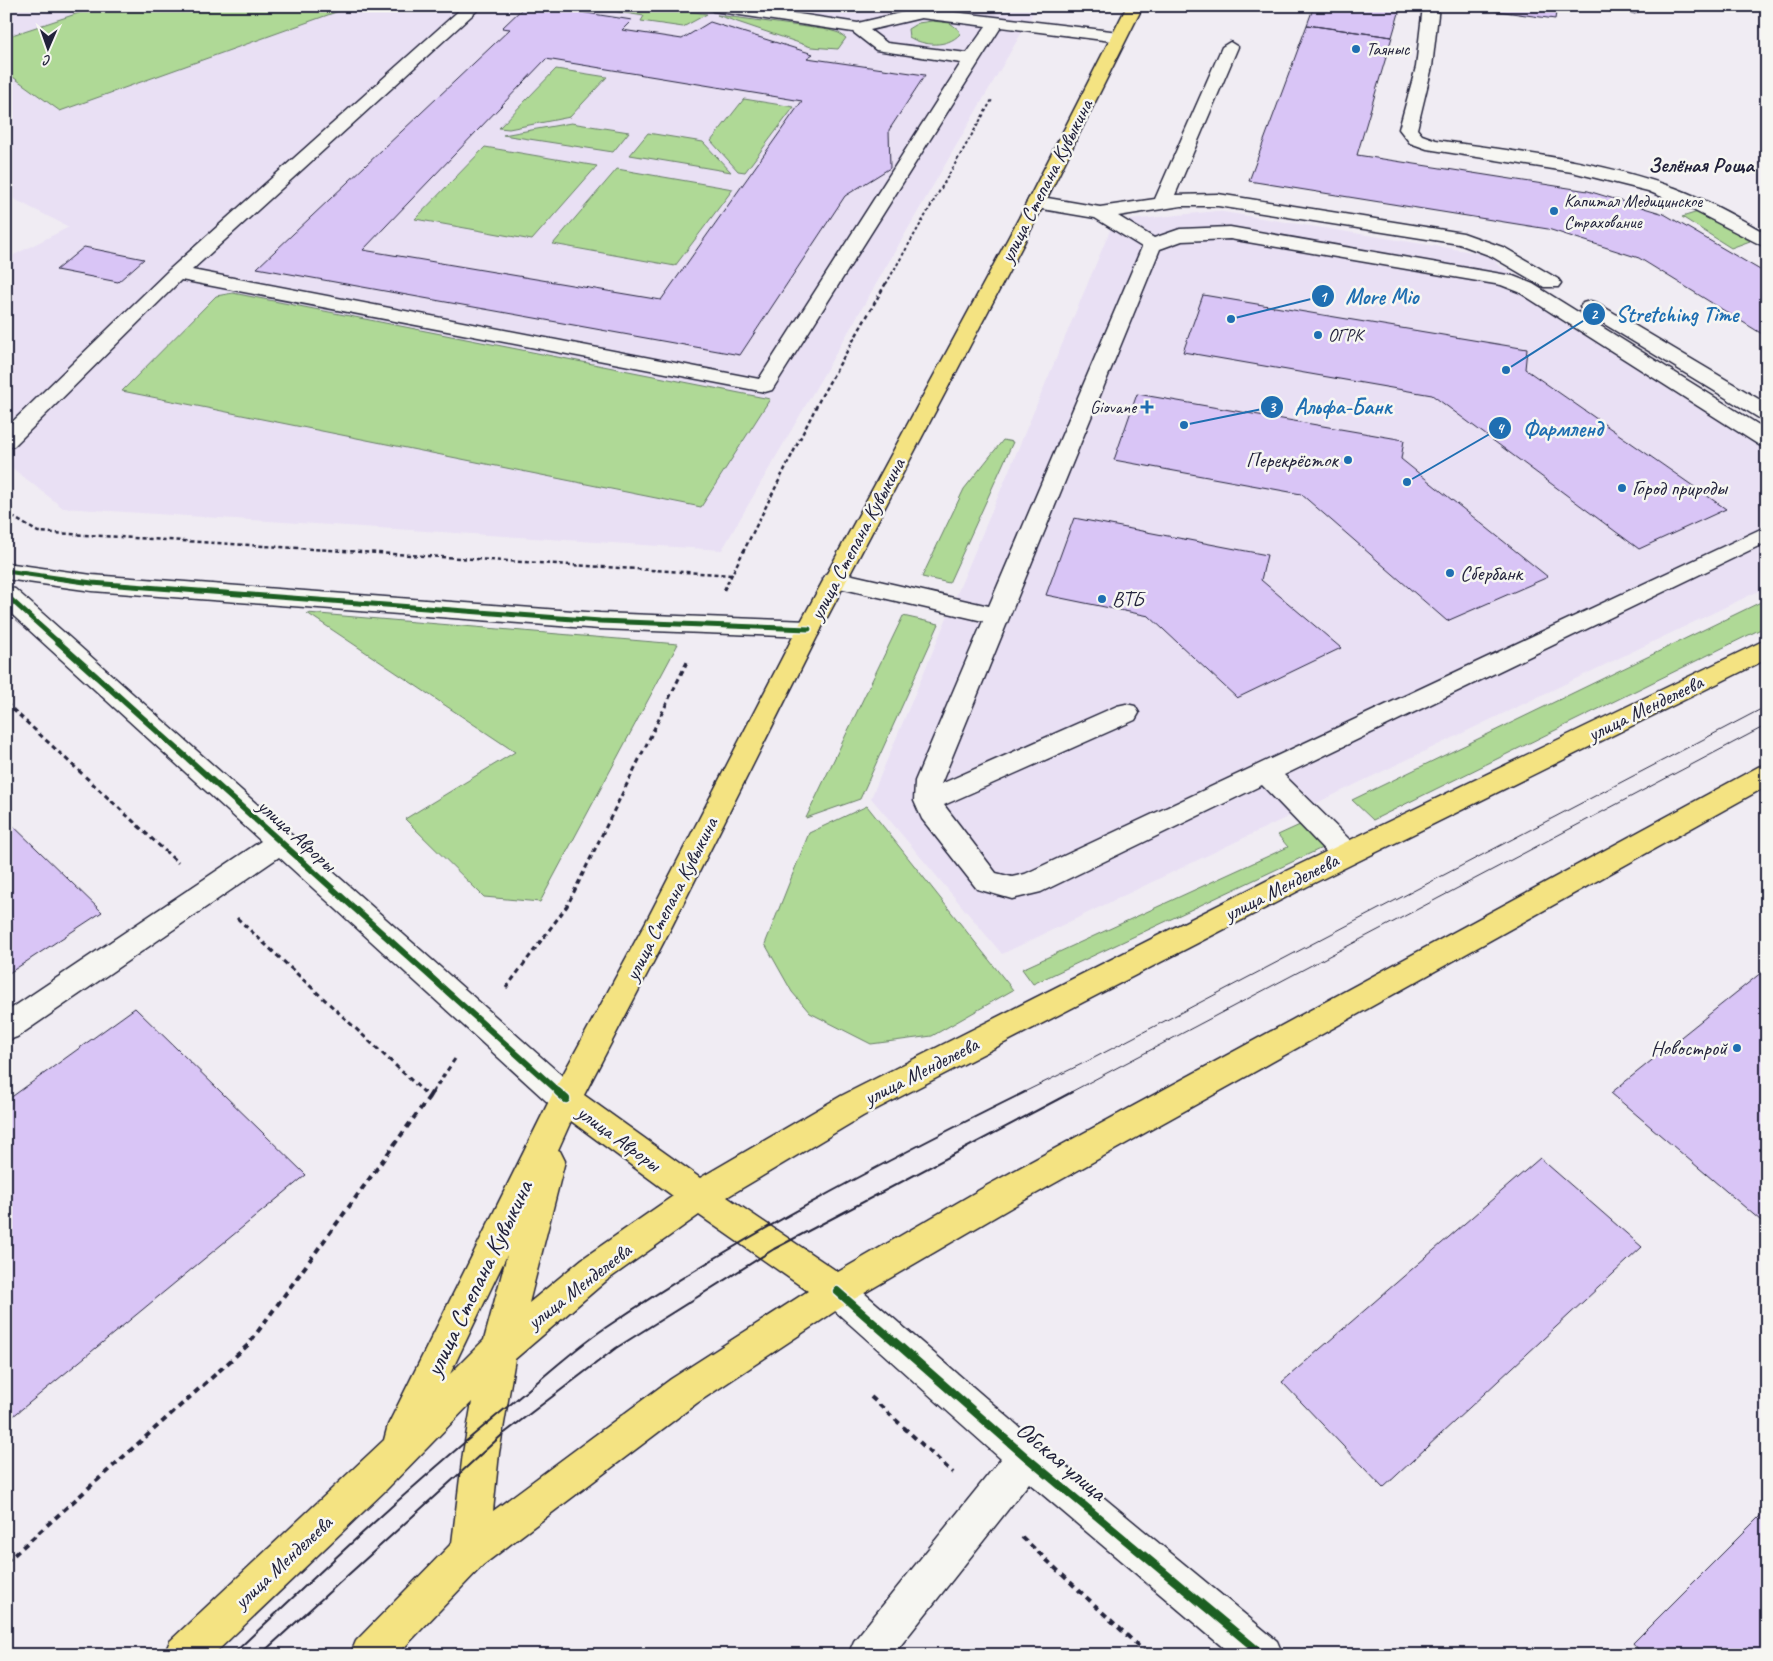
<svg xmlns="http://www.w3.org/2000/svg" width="1773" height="1661" font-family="Caveat,sans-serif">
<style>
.built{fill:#e9e0f4}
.green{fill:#afd996;stroke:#687e68}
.building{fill:#d9c5f6;stroke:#22223b;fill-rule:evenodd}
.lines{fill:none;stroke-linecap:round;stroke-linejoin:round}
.minor-casing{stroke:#22223b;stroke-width:3}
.major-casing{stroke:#22223b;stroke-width:3}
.path-far3{stroke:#22223b;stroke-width:2;stroke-dasharray:3 2.5;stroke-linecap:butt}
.path-far2{stroke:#22223b;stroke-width:2.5;stroke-dasharray:4 3;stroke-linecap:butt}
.path-far1{stroke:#22223b;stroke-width:3;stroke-dasharray:5 4;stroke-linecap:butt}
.path{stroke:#22223b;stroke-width:4;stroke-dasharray:6 5;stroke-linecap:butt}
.minor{fill:#f6f6f2;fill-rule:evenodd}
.major{fill:#f4e382;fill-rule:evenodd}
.tram-far1{stroke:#22223b;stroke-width:1}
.tram{stroke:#22223b;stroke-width:2}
.cycleway-far2-casing{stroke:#f6f6f2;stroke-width:8}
.cycleway-far1-casing{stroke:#f6f6f2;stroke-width:9}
.cycleway-casing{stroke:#f6f6f2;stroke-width:11}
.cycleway-far2{stroke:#1b5e20;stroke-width:5}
.cycleway-far1{stroke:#1b5e20;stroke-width:6}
.cycleway{stroke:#1b5e20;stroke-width:8}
.poi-dot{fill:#1f6fb2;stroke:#f6f6f2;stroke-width:2}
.labels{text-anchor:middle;stroke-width:5;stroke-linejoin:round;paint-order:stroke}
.far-poi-label{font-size:18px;fill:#22223b;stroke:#f6f6f2;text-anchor:start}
.far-district-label{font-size:21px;font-weight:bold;fill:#22223b;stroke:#f6f6f2}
.street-label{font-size:21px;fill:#22223b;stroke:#f6f6f2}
.poi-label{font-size:21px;fill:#22223b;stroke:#f6f6f2;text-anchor:start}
.near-street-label{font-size:25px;fill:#22223b;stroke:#f6f6f2}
.leader{fill:none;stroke:#1f6fb2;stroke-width:2}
.callout-dot{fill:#1f6fb2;stroke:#f6f6f2;stroke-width:2}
.mark-label{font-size:15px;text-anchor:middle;font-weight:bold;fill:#fff}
.callout-label{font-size:22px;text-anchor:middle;font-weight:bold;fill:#1f6fb2;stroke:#f6f6f2;stroke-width:5;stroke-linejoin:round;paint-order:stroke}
</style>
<rect width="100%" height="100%" fill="#f0ecf3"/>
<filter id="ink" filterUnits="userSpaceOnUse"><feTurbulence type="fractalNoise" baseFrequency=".02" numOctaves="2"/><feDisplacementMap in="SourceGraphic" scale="10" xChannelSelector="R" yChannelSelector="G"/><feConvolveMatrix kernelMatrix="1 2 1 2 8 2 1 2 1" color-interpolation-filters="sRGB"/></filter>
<g filter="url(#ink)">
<path class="built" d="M25,6H1037L722,550L63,508L6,463V259L69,227L6,195V13Z
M1217,211L1479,253L1500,261L1495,263L1578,311L1767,431V587L1002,954L871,798L1111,228L1130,220Z"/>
<path class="green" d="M100,6H349L350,7L60,111L6,72V37Z
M581,6H658L707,14L683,27L641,21L644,16Z
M717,15L829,30L839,33L846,38L838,49L811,47Z
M932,21L950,23L959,30L960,34C947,48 924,46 909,37L908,29L918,23Z
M556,69L607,77L570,117L509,129L499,128Z
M744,99L794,107L745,172L738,171L711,141Z
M571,123L629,132L613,152L503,135Z
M648,133L703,142L731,172L630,155Z
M485,147L597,166L532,240L415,219Z
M617,169L733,189L675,266L553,244Z
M1701,211L1750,241L1731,248L1682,217Z
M233,293L770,399L701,507L122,391L216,296Z
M1003,440L1013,442L949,583L922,577L964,489Z
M1767,599V626L1373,820L1352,800Z
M307,613L678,644L540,902L484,897L405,819L515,752Z
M903,616L939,624L860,799L806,818Z
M867,806L1013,990L932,1036L871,1044L810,1013L792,992L765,944L809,833Z
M1302,824L1324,847L1033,984L1022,969L1288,847L1278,835Z"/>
<path class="building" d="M525,6H541L632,20L622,30L682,39L710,22L813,54L807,58L925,75L889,130L890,168L845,196L740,355L257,268L510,29L502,28ZM546,59L802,101L661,300L363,250Z
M1314,6H1401L1392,37L1307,25Z
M1461,6H1557L1555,19Z
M1608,6H1646L1635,14Z
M1307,25L1392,37L1357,155L1588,191L1664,214L1767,274V337L1639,258L1548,229L1249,181Z
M84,247L144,259L118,282L56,270Z
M1203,295L1527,349L1525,369L1726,509L1639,549L1432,395L1183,352Z
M1137,394L1404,440L1401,459L1548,577L1447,621L1301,494L1114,460Z
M1074,518L1267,555L1261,580L1341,648L1237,698L1149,616L1046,595Z
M6,819L102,912L6,975Z
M1767,968V1226L1611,1093Z
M135,1008L306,1175L6,1422V1101Z
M1540,1158L1642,1247L1383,1488L1282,1382Z
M1767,1509V1655H1643L1633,1643Z"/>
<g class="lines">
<g class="minor-casing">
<path id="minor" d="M464,6H482L192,270L759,379L961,63L876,50L853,32L713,11L705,6H746L858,23L921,8L1119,32L1127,37L1119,42L1001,27L772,390L765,392L181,280L14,446L6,448V428L170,269ZM921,18L986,26L967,53L887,43L870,30Z
M1423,6H1439L1432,67L1417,129L1422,135L1436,140C1516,152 1599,160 1675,188C1707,200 1737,217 1767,234V248L1691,209L1648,191L1572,172L1427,149L1410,143L1399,129L1416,67Z
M1230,42L1238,47L1175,195L1218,194L1463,233L1505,248L1558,279L1561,283L1558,287H1544L1491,256L1459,244L1218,206H1181L1118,216L1154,238L1180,229L1230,227L1513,276L1533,284L1767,430V447L1759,445L1519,292L1501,285L1230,239L1182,241L1160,249L941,784L1117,706L1126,704L1135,706L1139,713L1135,720L944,805L996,873L1012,877L1025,874L1767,526V542L1284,775L1356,846L1360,854L1356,862L1346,865L1336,862L1262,785L1041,892L1012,899L977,889L922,819L914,801L915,781L983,621L835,587L827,585L823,579L827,573L835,571L989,606L1142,247L1095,218L1036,208L1029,206L1027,202L1029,198L1036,196L1100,207L1155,199L1222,47Z
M1590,301L1597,303L1767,404V419L1759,418L1583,311L1580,307L1583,303Z
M6,563L92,575L600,613L809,621L818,623L821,629L818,635L809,637L600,629L92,591L6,579Z
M6,587L15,589L577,1089L582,1099L577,1109L566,1113L555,1109L279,857L17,1037L6,1041V1012L261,841L6,609Z
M837,1275L849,1280L1039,1444L1277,1641L1283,1655H1232L1029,1483L893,1655H848L854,1641L1001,1459L825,1302L820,1291L825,1280Z"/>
</g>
<g class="major-casing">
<path id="major" d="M1127,6H1143L1037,218L821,629L672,926L584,1095L700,1178L841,1096L1286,871L1767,639V659L1306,887L863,1116L727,1197L838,1272L988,1185L1758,767L1767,764V786L1012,1207L849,1302L697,1403L483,1565L397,1655H350L356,1641L452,1543L463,1453L472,1402L386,1490L213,1655H164L170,1641L384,1440L388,1425L555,1089L648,918L797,629L1019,218ZM571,1121L673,1196L582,1259L529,1303L565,1161L560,1151L558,1150ZM699,1215L808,1291L671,1379L493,1511L499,1453L515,1359L606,1281ZM507,1255L484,1340L450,1374Z"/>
</g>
<path class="path-far3" d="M886,284L993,98"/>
<path class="path-far2" d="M6,513L38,532L733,575
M724,590L822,395L886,283"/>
<path class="path-far1" d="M6,703L178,863
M237,918L425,1093
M506,988L567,906L688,660
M432,1093L457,1056"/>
<path class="path" d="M429,1097L432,1092
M871,1397L953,1473
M1022,1537L1148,1655
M6,1562L248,1345L429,1097L424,1092"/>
<use href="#minor" class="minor"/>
<use href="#major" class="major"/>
<path class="tram-far1" d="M1022,1093L1092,1059L1767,706
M1069,1093L1767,725"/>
<path class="tram" d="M232,1655C325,1567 418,1479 517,1399C546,1375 574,1349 605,1328C738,1238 881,1163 1025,1092
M260,1655L502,1435L616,1348L774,1249L1072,1092"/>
<g class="cycleway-far2-casing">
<path id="cycleway-far2" d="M6,571L92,583L600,621L809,629
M6,595L58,642"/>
</g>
<g class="cycleway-far1-casing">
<path id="cycleway-far1" d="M57,641L560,1093"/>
</g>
<g class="cycleway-casing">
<path id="cycleway" d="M558,1092L566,1099
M837,1291L1026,1457L1263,1655"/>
</g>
<use href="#cycleway-far2" class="cycleway-far2"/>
<use href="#cycleway-far1" class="cycleway-far1"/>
<use href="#cycleway" class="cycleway"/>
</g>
</g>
<g class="poi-dot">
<circle cx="1356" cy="49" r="5"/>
<circle cx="1554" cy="211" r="5"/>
<circle cx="1318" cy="335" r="5"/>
<path d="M1144.5 399.5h5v5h5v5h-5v5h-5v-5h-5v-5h5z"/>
<circle cx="1348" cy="460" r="5"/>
<circle cx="1622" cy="488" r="5"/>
<circle cx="1450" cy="573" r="5"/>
<circle cx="1102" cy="599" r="5"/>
<circle cx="1737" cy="1048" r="5"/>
</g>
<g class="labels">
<g class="far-poi-label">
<text x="1366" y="55">Таяныс</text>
<text x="1564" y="207">Капитал Медицинское<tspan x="1564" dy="21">Страхование</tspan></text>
<text x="1328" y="341">ОГРК</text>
<text x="1136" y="413" text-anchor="end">Giovane</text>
</g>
<g class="far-district-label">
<text x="1701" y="172">Зелёная Роща</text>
</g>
<g class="street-label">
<text transform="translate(1046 181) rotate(-63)" y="7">улица Степана Кувыкина</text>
<text transform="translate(857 539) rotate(-62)" y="7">улица Степана Кувыкина</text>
<text transform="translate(1645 708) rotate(-26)" y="7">улица Менделеева</text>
<text transform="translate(297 835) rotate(42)" y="7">улица Авроры</text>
<text transform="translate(1281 887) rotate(-27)" y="7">улица Менделеева</text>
<text transform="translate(671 899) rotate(-63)" y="7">улица Степана Кувыкина</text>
<text transform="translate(921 1071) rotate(-27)" y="7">улица Менделеева</text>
<text transform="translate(619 1138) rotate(36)" y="7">улица Авроры</text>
<text transform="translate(579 1286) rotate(-38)" y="7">улица Менделеева</text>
<text transform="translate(283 1562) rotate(-43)" y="7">улица Менделеева</text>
</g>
<g class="poi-label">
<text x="1338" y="467" text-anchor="end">Перекрёсток</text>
<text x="1632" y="495">Город природы</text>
<text x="1460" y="580">Сбербанк</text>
<text x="1112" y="606">ВТБ</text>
<text x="1727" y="1055" text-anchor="end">Новострой</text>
</g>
<g class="near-street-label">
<text transform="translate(478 1278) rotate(-64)" y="9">улица Степана Кувыкина</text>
<text transform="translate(1062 1460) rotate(40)" y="9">Обская улица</text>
</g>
</g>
<path class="leader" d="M1231 319L1323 296M1506 370L1594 314M1184 425L1272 407M1407 482L1500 428"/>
<g class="callout-dot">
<circle cx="1231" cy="319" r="5"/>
<circle cx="1506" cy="370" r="5"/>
<circle cx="1184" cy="425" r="5"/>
<circle cx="1407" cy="482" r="5"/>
<circle cx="1323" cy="296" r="12"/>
<circle cx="1594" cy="314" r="12"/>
<circle cx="1272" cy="407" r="12"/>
<circle cx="1500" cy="428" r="12"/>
</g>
<g class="mark-label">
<text x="1323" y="302">1</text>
<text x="1594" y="319">2</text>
<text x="1272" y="412">3</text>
<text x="1500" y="433">4</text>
</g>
<g class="callout-label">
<text x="1382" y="304">More Mio</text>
<text x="1677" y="322">Stretching Time</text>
<text x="1343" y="414">Альфа-Банк</text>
<text x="1563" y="436">Фармленд</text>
</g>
<rect width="1773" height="1661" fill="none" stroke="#f6f6f2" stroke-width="25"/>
<rect x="12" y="12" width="1748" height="1636" fill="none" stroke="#22223b" stroke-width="2" filter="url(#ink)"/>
<g transform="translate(48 48) rotate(182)" stroke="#f6f6f2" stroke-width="4" paint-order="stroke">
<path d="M0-4L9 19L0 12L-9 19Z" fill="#22223b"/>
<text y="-8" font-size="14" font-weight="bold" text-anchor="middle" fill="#22223b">С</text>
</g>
</svg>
